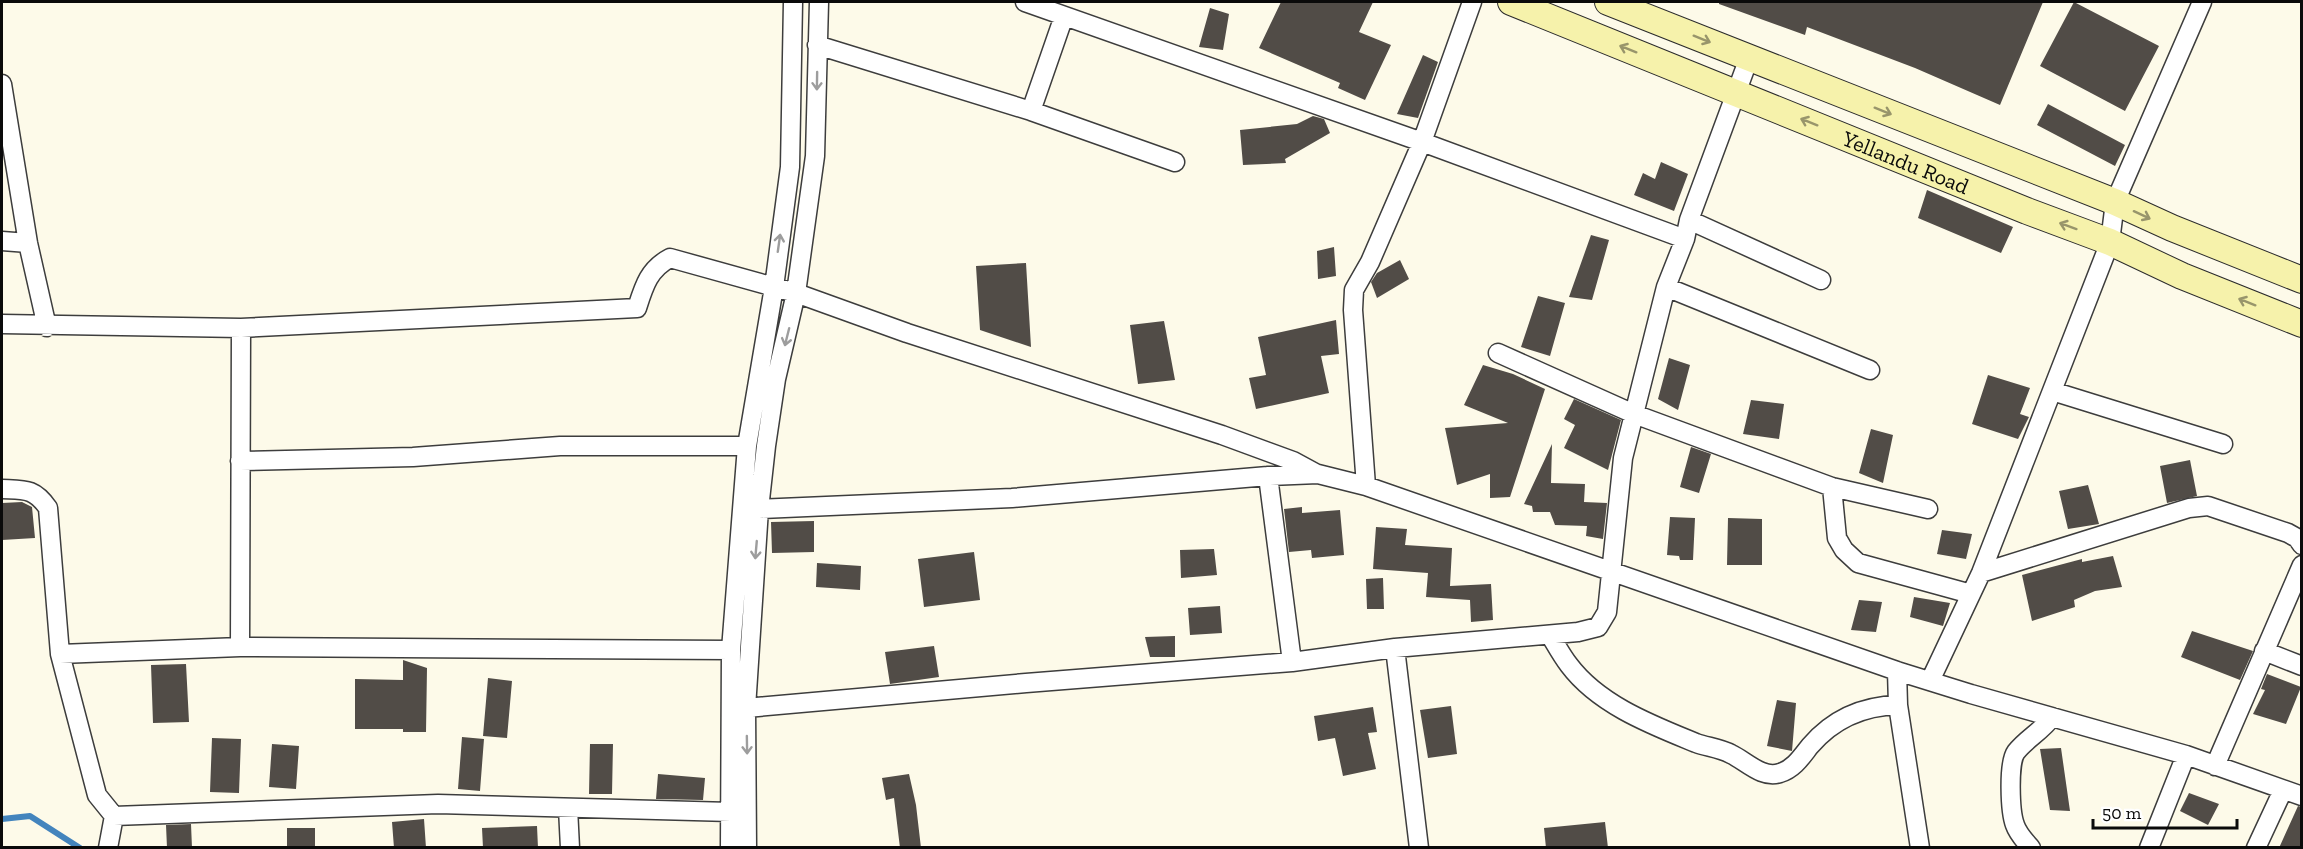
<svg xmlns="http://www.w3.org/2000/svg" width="2303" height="849" font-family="'Zilla Slab',serif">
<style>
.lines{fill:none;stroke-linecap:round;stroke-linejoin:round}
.stream{stroke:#4384bd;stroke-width:6}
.building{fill:#514c47}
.minor-casing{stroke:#3d3d3d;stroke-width:21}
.secondary-casing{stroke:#2c2c2c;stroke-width:28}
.minor{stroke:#fff;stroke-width:18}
.secondary{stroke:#f6f2ab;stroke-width:26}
.oneway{stroke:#98956b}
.oneway2{stroke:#9d9d9d}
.labels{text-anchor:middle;stroke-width:6;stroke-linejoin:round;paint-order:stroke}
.street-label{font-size:22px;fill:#0a0a0a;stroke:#fff}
</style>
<rect width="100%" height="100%" fill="#fdfae9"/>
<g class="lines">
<path class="stream" d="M2,819L30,816L80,848"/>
</g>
<path class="building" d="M1281,2H1373L1359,32L1391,45L1365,100L1338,88L1340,83L1259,48Z
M1719,2H2043L2000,105L1915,68L1807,27L1805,35L1719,4Z
M2074,2L2159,46L2125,111L2040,66Z
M1210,8L1229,14L1223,50L1199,47Z
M1423,55L1438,62L1418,118L1397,114Z
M2048,104L2125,145L2115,166L2037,125Z
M1313,116L1324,119L1330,133L1285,159L1286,163L1243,165L1240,130L1297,124Z
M1661,162L1688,174L1674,211L1634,195L1643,173L1655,179Z
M1927,190L2013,227L2001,253L1918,218Z
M1591,235L1609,240L1592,300L1569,297Z
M1334,247L1336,276L1318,279L1317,251Z
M1400,260L1409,279L1377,298L1371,282L1377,273Z
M1026,263L1031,347L980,330L976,266Z
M1538,296L1565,303L1550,356L1521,347Z
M1336,320L1339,354L1321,356L1329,393L1256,409L1249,378L1266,375L1258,337Z
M1164,321L1175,380L1138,384L1130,325Z
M1669,358L1690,365L1678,410L1658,399Z
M1483,365L1513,374L1545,389L1510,497L1490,498V474L1457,485L1445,428L1508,423L1464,405Z
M1988,375L2030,388L2020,414L2029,417L2018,439L1972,424Z
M1574,399L1621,420L1608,470L1564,448L1575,425L1564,419Z
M1751,400L1784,404L1779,439L1743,434Z
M1871,429L1893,435L1883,483L1859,473Z
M1552,444L1551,483L1585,484L1584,502L1607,503L1603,539L1586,536L1587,526L1555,525L1550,512H1533L1532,506L1524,504Z
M1691,447L1711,454L1699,493L1680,487Z
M2190,460L2197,496L2167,503L2160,466Z
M2088,485L2099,524L2068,529L2059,491Z
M22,502L32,507L35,538L2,540V503Z
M1302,507V513L1340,510L1344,555L1312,558L1311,550L1289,552L1284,509Z
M1670,517L1695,518L1693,560H1680L1679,556L1667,555Z
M1728,518L1762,519V565H1727Z
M814,521V552L772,553L771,522Z
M1376,527L1407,529L1405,545L1452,548L1450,586L1491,584L1493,620L1471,622L1470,600L1426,597L1428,573L1373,569Z
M1942,530L1972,534L1966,559L1937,554Z
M1214,549L1217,575L1181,578L1180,550Z
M974,552L980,600L924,607L918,559Z
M2113,556L2122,587L2095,591L2074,600L2075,607L2032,621L2022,575L2082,559V562Z
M817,563L861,566L860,590L816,587Z
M1383,578L1384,609H1367L1366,579Z
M1914,597L1950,603L1943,626L1910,617Z
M1859,600L1882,602L1876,632L1851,630Z
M1220,606L1222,633L1190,635L1188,608Z
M2192,631L2253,651L2240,680L2181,657Z
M1175,636V657H1150L1145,637Z
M934,646L939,677L890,684L885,652Z
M403,660L427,668L426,732H403V729H355V679L403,680Z
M186,664L189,722L153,723L151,665Z
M2267,674L2301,687L2286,724L2253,714L2265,690L2261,689Z
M488,678L512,681L507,738L483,736Z
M1777,700L1796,703L1792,751L1767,746Z
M1451,706L1457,754L1428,758L1420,710Z
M1373,707L1377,732L1368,733L1376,769L1343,776L1335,738L1318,741L1314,716Z
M462,737L484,739L480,791L458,789Z
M212,738L241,739L239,793L210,792Z
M272,744L299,746L296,789L269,787Z
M590,744H613L612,794H589Z
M2061,748L2070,811L2050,810L2040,749Z
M658,774L705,778L703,800L656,799Z
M909,774L916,805L921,848H900L894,798L886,800L882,778Z
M2189,793L2219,804L2208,825L2180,811Z
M2298,806L2301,807V848H2279Z
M424,819L426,848H394L392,822Z
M1605,822L1608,848H1546L1544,828Z
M191,824L192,848H167L166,825Z
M537,826L538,848H483L482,828Z
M287,828H315V848H287Z"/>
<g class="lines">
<g class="minor-casing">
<path id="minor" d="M1025,2L1422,142L1685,239
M817,45L1031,111L1175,162
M2,84L28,243L47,327
M1031,111L1064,16
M1689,220L1821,280
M2,241L28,243
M1666,287L1870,370
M2,324L241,328L637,308C644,286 649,269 670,258L796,293L907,333L1222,435L1293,461L1317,474
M241,328L240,647L731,650
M1498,353L1634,414L1832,487L1928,509
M2052,391L2223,444
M240,461L413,457L560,446H747
M1268,476L1292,662
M1366,486L1353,310L1354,290L1370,262L1422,142L1472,2
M1832,487L1837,538L1844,550L1858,563L1971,594
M2,489C25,490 34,488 48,508L60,654L240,647
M759,509L1012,498L1268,476L1318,474L1366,486L1897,671L1971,694L2186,755L2302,796
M1981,573L2189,508L2208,506L2288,533L2297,538L2302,545
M1550,635C1556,645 1562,656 1569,665C1599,705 1652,725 1696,743C1707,747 1720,748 1731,754C1746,761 1762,779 1780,773C1794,769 1802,756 1810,746C1833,719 1863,706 1898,705
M1395,648L1419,848
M2264,651L2302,666
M60,654L97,795L114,816L438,804L731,812
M1897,671L1898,705L1920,848
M1930,681L1981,573L2110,242L2115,202L2202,2
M746,708L1026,683L1292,662L1395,648L1578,632L1598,627L1607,612L1623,458L1666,287L1685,239L1689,220L1749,58
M2215,766L2302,565
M568,808L570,848
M108,848L114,816
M730,848L731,650L747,446L774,287L790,167L793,2
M747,848L746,708L759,509L766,446L776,379L796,293L815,156L819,2
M2031,848C2025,841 2018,834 2015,825C2010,812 2008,763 2016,752C2026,739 2042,731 2052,717
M2149,848L2186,755
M2256,848L2283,790"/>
</g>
<g class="secondary-casing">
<g id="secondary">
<path id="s1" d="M1511,2L2027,211L2110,242L2182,276L2302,324"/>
<path d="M1608,2L2115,202L2172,228L2302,280"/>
</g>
</g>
<use href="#minor" class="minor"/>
<use href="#secondary" class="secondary"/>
</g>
<defs><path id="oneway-shaft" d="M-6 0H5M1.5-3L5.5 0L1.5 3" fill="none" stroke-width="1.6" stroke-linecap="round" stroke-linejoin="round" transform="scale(1.5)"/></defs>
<g class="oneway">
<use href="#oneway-shaft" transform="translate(1702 39) rotate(22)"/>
<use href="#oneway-shaft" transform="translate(1628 49) rotate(-158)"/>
<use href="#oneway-shaft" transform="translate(1883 111) rotate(22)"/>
<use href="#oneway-shaft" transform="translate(1809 122) rotate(-158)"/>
<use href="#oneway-shaft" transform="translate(2142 215) rotate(25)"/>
<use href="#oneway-shaft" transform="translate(2068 226) rotate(-160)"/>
<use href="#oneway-shaft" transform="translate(2247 302) rotate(-158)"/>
</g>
<g class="oneway2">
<use href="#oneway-shaft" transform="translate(817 81) rotate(91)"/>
<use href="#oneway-shaft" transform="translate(779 243) rotate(-82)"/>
<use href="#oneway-shaft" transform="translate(787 337) rotate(104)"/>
<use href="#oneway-shaft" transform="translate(756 550) rotate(95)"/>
<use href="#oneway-shaft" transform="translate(747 745) rotate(89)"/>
</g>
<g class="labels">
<g class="street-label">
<text dy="8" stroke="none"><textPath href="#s1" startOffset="426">Yellandu Road</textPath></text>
</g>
</g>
<rect width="2303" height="849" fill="none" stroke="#0a0a0a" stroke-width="6"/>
<path d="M2093 819v9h144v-9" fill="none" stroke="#0a0a0a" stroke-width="3"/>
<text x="2102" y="819" font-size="18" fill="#0a0a0a" stroke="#ffffff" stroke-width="4.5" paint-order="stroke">50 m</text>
</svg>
